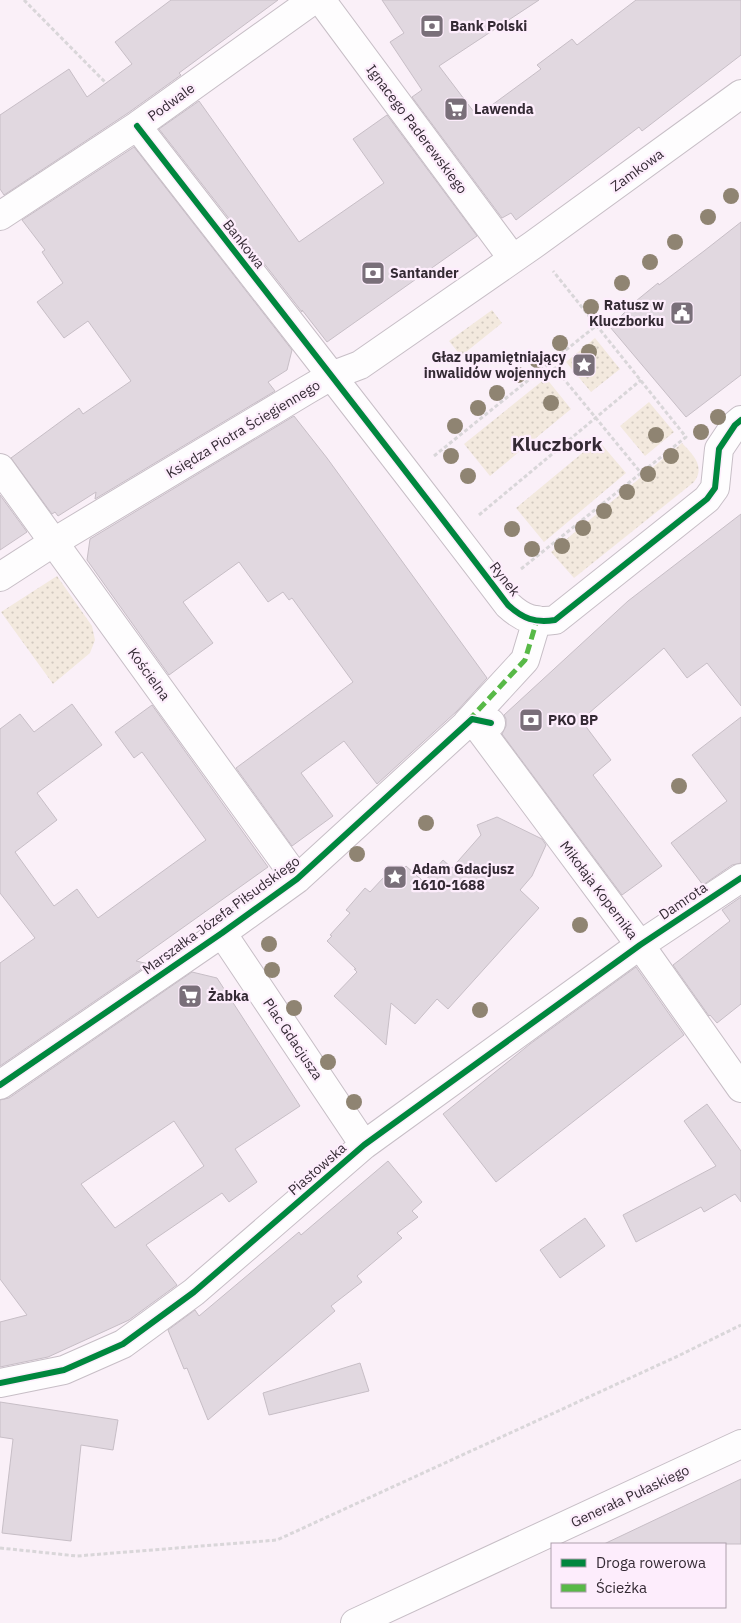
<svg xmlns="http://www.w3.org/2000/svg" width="741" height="1623" font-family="'IBM Plex Sans',sans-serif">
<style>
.grass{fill:url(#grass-dots)}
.building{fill:#e1d8e0;stroke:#c7bec6;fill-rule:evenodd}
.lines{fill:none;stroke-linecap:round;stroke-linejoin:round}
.minor-casing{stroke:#c7bec6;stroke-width:30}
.path{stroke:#d9d6d9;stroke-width:3;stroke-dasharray:4 2.5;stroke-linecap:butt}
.minor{stroke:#fefdfe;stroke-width:28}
.quiet{stroke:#58b947;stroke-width:5;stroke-dasharray:10 5;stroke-linecap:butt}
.cycleway-casing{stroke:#fdedfc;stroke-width:9}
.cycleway{stroke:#00873e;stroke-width:6}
.tree{fill:#8f8472}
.labels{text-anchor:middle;stroke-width:4.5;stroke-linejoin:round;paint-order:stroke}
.poi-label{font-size:14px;font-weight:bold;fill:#342a34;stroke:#fdedfc;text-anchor:start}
.street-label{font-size:14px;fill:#342a34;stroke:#fdedfc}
.district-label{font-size:19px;font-weight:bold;fill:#342a34;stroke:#fdedfc}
</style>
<defs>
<pattern id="grass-dots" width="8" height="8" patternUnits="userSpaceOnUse" patternTransform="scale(1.25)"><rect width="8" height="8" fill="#f3e9de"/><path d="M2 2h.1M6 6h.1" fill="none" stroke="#d1c8bf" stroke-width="1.8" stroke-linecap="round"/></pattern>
</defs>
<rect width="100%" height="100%" fill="#faf0f8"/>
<path class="grass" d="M492,310L502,323L461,356L449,341Z
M595,338L620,369L591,392L566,362Z
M546,378L571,409L490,476L464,444Z
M649,402L674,432L645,456L620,426Z
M598,440L626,473L544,542L516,508Z
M682,443C692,454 706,466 694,482L574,578L551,552Z
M57,576L92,626L95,640L90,653L53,684L1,612Z"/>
<path class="building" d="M171,0H278L179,73L181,75L128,113L4,195L0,189V115L69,69L87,97L132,64L115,42Z
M382,0H539L439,66L477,116L541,69L537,65L572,39L577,45L636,0H741V55L642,131L639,127L516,220L511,213L502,218L412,97L422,90L390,42L404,33Z
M199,101L299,242L384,183L353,139L387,115L477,236L327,342L302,310V312L159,129Z
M134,147L292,350L287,370L268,382L275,391L95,499L96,492L58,516L55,512L52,514L11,458L79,408L83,414L131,381L88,321L64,338L37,302L63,283L42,252L45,250L22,220Z
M741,222V375L686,417L610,327L626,311L625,310L658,283L659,285L704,251Z
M294,416L327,458L487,678L457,711L377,784L344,741L301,773L333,816L292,846L236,768L353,682L292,598L289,600L283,592L268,602L239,562L183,602L213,643L169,675L87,560L90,539Z
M0,495L27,532L0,550Z
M741,514V706L707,663L687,678L664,648L581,720L611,760L593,775L662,866L622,895L502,734L506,726V719L504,715L628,601Z
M72,704L102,745L37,793L57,820L15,852L54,906L77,889L98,918L206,840L142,752L134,758L115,732L152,705L268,867L136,961L149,964L0,1066V963L35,938L0,893V729L20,714L34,732Z
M741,717V863L732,865L703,885L671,843L727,801L692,755Z
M497,817L542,839L546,845L532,876L520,890L539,908L448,1009L437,999L415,1024L391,1003L386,1045L334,996L357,972L354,969H356L327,941L332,936L330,935L350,913L346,910L365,888L370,892L384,877L391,884L406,866L424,882L443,860L452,868L481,835L477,825Z
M741,897V1004L717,1023L710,1015L709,1016L673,965L730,921L722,910Z
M636,967L684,1035L496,1182L443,1114L530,1044Z
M192,972L217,978L300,1106L235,1149L257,1182L229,1202L222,1193L146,1245L177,1285L129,1320L48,1357L0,1367V1322L27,1315L0,1279V1100L9,1098ZM174,1121L204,1166L115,1228L81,1184Z
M707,1104L741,1151V1202L735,1194L704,1212L701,1207L636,1242L623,1215L716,1166L684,1121Z
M388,1161L422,1202L412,1211L418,1217L397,1233L402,1238L357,1276L362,1282L331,1306L335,1311L208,1420L187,1368L184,1369L168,1330L195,1310L199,1316L299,1232L301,1235Z
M585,1218L605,1246L560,1278L540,1250Z
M360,1363L369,1391L269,1415L263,1393Z
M0,1402L118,1420L113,1450L81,1445L71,1541L2,1533L13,1439L0,1437Z
M741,1479V1544H604L701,1498Z"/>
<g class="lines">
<g class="minor-casing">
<path id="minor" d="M321,0L513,259
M137,126C261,286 386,444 508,605C523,619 535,623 555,620L707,499L715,488L719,449L735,425L741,420
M0,216L137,126L313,0
M0,468L297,879
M0,577L54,542L307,390L331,376L360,365L533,245L741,94
M472,719L640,945L741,1088
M467,723L525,660L537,620
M222,933L364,1145
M0,1085L222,933L297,879L472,719L491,723
M0,1383L64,1370L123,1344L194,1292L364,1145L640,945L741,878
M355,1623L741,1444"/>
</g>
<path class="path" d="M24,0L106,83
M550,362L641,473
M434,456L597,325
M479,515L641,380
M521,569L686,437L553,271
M0,1548L77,1556L277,1540L678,1356L741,1325"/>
<use href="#minor" class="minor"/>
<path class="quiet" d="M468,721L525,660L537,620"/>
<g class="cycleway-casing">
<path id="cycleway" d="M137,126C261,286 386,444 508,605C523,619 535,623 555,620L707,499L715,488L719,449L735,425L741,420
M0,1085L222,933L297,879L472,719L491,723
M0,1383L64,1370L123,1344L194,1292L364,1145L640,945L741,878"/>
</g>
<use href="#cycleway" class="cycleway"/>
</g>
<g class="tree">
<circle cx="731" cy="196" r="8"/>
<circle cx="708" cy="217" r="8"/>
<circle cx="675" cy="242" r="8"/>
<circle cx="650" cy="262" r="8"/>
<circle cx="622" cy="283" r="8"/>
<circle cx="591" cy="307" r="8"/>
<circle cx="560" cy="343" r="8"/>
<circle cx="589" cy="352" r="8"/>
<circle cx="537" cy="360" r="8"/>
<circle cx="518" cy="375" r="8"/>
<circle cx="497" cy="393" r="8"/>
<circle cx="551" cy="403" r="8"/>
<circle cx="478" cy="408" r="8"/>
<circle cx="718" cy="417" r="8"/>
<circle cx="455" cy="426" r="8"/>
<circle cx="701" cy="432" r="8"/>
<circle cx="656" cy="435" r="8"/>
<circle cx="451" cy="456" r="8"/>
<circle cx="671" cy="456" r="8"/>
<circle cx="648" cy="474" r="8"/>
<circle cx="468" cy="476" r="8"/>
<circle cx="627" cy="492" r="8"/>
<circle cx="604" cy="511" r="8"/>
<circle cx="583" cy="528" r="8"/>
<circle cx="512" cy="529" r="8"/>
<circle cx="562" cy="546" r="8"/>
<circle cx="532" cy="549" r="8"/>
<circle cx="679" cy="786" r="8"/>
<circle cx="426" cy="823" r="8"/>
<circle cx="357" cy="854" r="8"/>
<circle cx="580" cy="925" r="8"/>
<circle cx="269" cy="944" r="8"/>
<circle cx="272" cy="970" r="8"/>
<circle cx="294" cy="1008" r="8"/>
<circle cx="480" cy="1010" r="8"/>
<circle cx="328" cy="1062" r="8"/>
<circle cx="354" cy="1102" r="8"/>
</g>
<defs>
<g id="bank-square" transform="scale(1.25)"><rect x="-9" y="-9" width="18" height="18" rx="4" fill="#796f79" stroke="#fdedfc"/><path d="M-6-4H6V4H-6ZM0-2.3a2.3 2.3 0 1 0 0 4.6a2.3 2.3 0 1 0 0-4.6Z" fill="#fff"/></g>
<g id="supermarket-square" transform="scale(1.25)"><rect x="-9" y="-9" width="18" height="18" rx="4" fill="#796f79" stroke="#fdedfc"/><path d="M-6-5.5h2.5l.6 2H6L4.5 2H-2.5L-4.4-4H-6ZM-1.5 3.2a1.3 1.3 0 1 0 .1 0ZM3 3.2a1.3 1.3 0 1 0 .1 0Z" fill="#fff"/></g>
<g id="civic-square" transform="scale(1.25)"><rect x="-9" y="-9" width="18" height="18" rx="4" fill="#796f79" stroke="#fdedfc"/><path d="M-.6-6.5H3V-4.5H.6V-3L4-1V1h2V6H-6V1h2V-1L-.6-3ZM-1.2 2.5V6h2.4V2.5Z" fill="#fff"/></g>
<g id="sight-square" transform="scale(1.25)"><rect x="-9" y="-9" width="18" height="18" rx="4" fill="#796f79" stroke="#fdedfc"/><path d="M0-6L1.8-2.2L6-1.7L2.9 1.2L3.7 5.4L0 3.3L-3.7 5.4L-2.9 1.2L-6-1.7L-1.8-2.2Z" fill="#fff"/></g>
</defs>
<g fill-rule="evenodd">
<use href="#bank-square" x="432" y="26"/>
<use href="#supermarket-square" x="456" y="109"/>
<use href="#bank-square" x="373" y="273"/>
<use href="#civic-square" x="682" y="313"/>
<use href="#sight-square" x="584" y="365"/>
<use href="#bank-square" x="531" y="720"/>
<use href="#sight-square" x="395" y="877"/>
<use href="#supermarket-square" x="190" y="996"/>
</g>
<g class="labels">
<g class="poi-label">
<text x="450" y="31">Bank Polski</text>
<text x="474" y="114">Lawenda</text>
<text x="390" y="278">Santander</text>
<text x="664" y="310" text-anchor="end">Ratusz w<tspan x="664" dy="16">Kluczborku</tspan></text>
<text x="566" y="362" text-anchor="end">Głaz upamiętniający<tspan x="566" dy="16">inwalidów wojennych</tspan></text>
<text x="548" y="725">PKO BP</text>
<text x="412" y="874">Adam Gdacjusz<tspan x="412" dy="16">1610-1688</tspan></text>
<text x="208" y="1001">Żabka</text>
</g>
<g class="street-label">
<text transform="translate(171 102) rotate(-36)" y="5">Podwale</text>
<text transform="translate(417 129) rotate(53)" y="5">Ignacego Paderewskiego</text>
<text transform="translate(637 170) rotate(-36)" y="5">Zamkowa</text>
<text transform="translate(244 244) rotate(52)" y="5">Bankowa</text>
<text transform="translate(243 429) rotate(-31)" y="5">Księdza Piotra Ściegiennego</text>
<text transform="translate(505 579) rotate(52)" y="5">Rynek</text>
<text transform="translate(149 674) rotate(54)" y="5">Kościelna</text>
<text transform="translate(599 890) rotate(53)" y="5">Mikołaja Kopernika</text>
<text transform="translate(683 901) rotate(-34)" y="5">Damrota</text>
<text transform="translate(221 915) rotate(-36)" y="5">Marszałka Józefa Piłsudskiego</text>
<text transform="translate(293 1039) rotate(56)" y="5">Plac Gdacjusza</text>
<text transform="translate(317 1169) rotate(-41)" y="5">Piastowska</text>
<text transform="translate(630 1496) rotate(-25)" y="5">Generała Pułaskiego</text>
</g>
<g class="district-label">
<text x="557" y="451">Kluczbork</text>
</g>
</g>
<rect x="551" y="1543" width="175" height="65" fill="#fdedfc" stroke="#ad9fac"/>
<rect x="561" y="1559" width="25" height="8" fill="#00873e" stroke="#ad9fac"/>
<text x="596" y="1568" font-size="15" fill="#342a34">Droga rowerowa</text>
<rect x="561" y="1584" width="25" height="8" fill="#58b947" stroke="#ad9fac"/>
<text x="596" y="1593" font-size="15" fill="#342a34">Ścieżka</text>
</svg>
